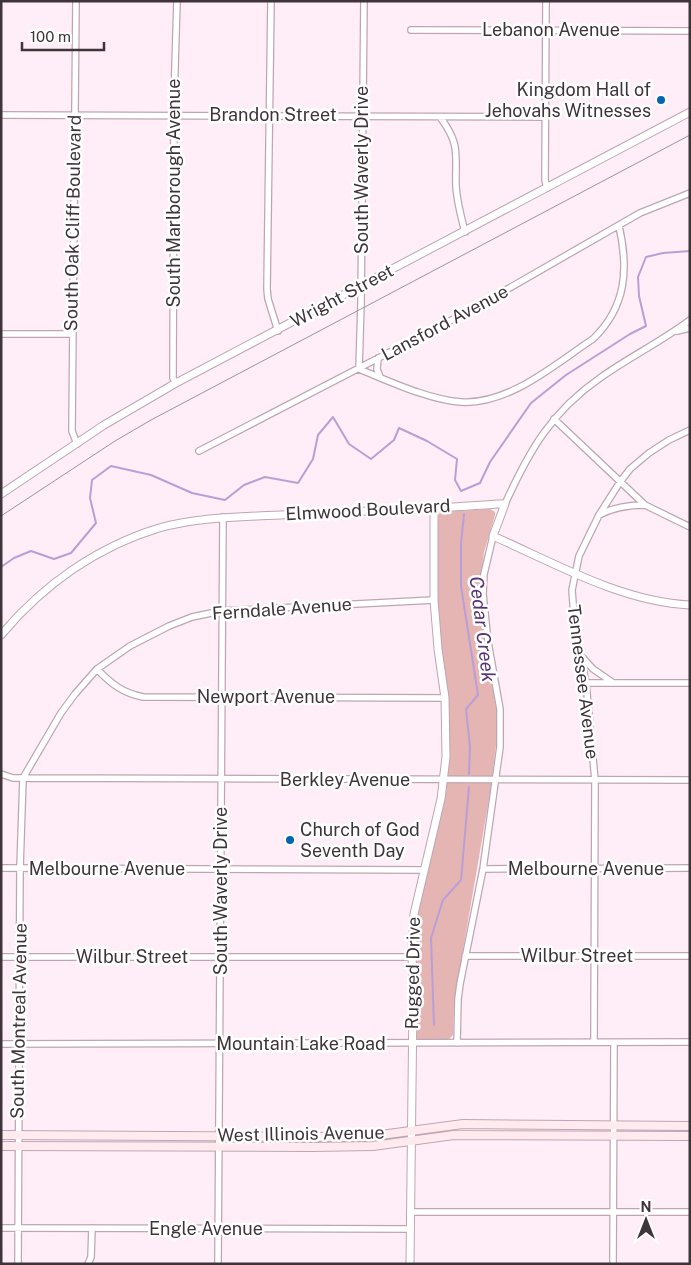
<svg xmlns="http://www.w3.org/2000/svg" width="691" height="1265" font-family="'Public Sans',sans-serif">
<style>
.green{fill:#e4b5b2}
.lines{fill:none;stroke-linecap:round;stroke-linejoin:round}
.stream{stroke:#ba9fd6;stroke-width:2}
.minor-casing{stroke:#bfa5b3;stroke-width:8}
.tertiary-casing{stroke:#bfa5b3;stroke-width:9}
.secondary-casing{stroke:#bfa5b3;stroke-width:10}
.minor{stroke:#fff;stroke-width:5.5}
.tertiary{stroke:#fff;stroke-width:7}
.secondary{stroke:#ffebef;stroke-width:8}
.tram{stroke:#a09299;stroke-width:1}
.poi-dot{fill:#0364b1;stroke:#fff;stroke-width:2}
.labels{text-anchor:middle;stroke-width:5;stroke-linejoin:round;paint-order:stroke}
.street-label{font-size:18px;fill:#3f343a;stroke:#fff}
.poi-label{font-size:18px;fill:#3f343a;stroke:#fff;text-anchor:end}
.water-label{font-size:19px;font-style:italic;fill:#573275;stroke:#fff}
</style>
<rect width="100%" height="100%" fill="#ffeef7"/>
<path class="green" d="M490,509L495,512V515L484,552L480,584L485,644L496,708L497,737L490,793L454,1002L453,1035L449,1039H418L415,1037V938L417,913L425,874L446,794L449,741V712L441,648L436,579L437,516L441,512Z"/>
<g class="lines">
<path class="stream" d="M464,514L461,544V586L478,695L466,709L470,747L469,774
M1,567L14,558L31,551L54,559L71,553L96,523L90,498L92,480L111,466L151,475L192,493L225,500L244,485L265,477L298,483L313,459L318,435L333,417L349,444L371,459L394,440L399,428L427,441L457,459L455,480L461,491L480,483L490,462L531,403L566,375L630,334L646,326L639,296L638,277L646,257L663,253L690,251
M434,1025L431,938L443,900L461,880L469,787"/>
<g class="minor-casing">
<path id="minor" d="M76,1L72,431L77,444
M271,1L267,289L268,299L278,331
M364,1L361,304L359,369C389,381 429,400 461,402C509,405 555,364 593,339C626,307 629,270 619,226
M546,1L545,180L547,188
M411,30L690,31
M1,115L545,117
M440,117C461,145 455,154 456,186C457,202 461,217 465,232
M677,331L690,328
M1,334H72
M378,358L377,369L380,377
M176,383L173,378L174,100L177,1
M554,419L645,505L690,527
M199,451L471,310L640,213L690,193
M505,504C529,451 551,412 600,378C629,357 661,342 690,320
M599,515C614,507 628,505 645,505
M583,658L593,669L612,682
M97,669C111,684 123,693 143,697L445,698
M586,683H690
M1,774L13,778H23L690,780
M1,868L424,870
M483,869L690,868
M465,956H690
M1,957H412
M594,1042L595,780L586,683L575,629L572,590L579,556L599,515L620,482L630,469L649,453L669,440L690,430
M457,1043L458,999L460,984L483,869L500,747V709L488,642L483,594L484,574L493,536
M1,1044L690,1042
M410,1212H690
M1,1228L410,1229
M18,1264L20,868L23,778L61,713L75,694L97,669L130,646L169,626L192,617L221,611L434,600
M88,1264L91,1257L92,1228
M218,1264L223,517
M613,1264L614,1043"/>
</g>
<g class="tertiary-casing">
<path id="tertiary" d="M1,494L104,425L176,383L690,112
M1,635C43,585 97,547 159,528C198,517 240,517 280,515C352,511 425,510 497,504H505L493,536C554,563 622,602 690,605
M410,1264L413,1000L412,950L414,914L441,799L446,757L445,698L438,649L434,600V507"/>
</g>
<g class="secondary-casing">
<path id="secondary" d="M1,1135L353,1137L373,1136L463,1124L690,1126
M1,1146L312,1147L373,1146L454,1135L690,1136"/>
</g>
<use href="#minor" class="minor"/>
<use href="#tertiary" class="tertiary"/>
<use href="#secondary" class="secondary"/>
<path class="tram" d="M1,516L115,441L151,420L690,135"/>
</g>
<g class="poi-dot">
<circle cx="661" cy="100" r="5"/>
<circle cx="290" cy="840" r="5"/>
</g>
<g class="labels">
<g class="street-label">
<text x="551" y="36">Lebanon Avenue</text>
<text x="273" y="121">Brandon Street</text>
<text transform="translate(362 170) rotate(-90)" y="6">South Waverly Drive</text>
<text transform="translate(174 193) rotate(-90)" y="6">South Marlborough Avenue</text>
<text transform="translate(73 223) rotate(-89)" y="6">South Oak Cliff Boulevard</text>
<text transform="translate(342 296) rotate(-28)" y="6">Wright Street</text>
<text transform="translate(445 323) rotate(-28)" y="6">Lansford Avenue</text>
<text transform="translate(368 510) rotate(-3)" y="6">Elmwood Boulevard</text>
<text transform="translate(282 609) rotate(-4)" y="6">Ferndale Avenue</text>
<text transform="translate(583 682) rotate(83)" y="6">Tennessee Avenue</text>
<text x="266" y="703">Newport Avenue</text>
<text x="345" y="786">Berkley Avenue</text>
<text x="107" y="875">Melbourne Avenue</text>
<text x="586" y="875">Melbourne Avenue</text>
<text transform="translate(221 891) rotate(-90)" y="6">South Waverly Drive</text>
<text x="577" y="962">Wilbur Street</text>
<text x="132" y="963">Wilbur Street</text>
<text transform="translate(413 973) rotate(-89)" y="6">Rugged Drive</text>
<text transform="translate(19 1021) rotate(-89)" y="6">South Montreal Avenue</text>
<text x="301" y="1050">Mountain Lake Road</text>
<text transform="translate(301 1134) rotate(-1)" y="6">West Illinois Avenue</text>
<text x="206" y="1235">Engle Avenue</text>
</g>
<g class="poi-label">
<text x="651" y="96">Kingdom Hall of<tspan x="651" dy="21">Jehovahs Witnesses</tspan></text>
<text x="300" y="836" text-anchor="start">Church of God<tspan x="300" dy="21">Seventh Day</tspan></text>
</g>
<g class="water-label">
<text transform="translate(483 629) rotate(83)" y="7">Cedar Creek</text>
</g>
</g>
<rect width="691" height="1265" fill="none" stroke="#3f343a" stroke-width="5"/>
<g transform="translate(646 1220)" stroke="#ffffff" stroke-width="4" paint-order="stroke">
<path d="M0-4L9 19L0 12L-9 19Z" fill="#3f343a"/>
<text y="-8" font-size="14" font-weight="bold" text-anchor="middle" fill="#3f343a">N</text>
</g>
<path d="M22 42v8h82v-8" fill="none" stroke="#3f343a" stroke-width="2.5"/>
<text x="30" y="42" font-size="15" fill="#3f343a" stroke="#ffffff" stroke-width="4" paint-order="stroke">100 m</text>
</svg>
